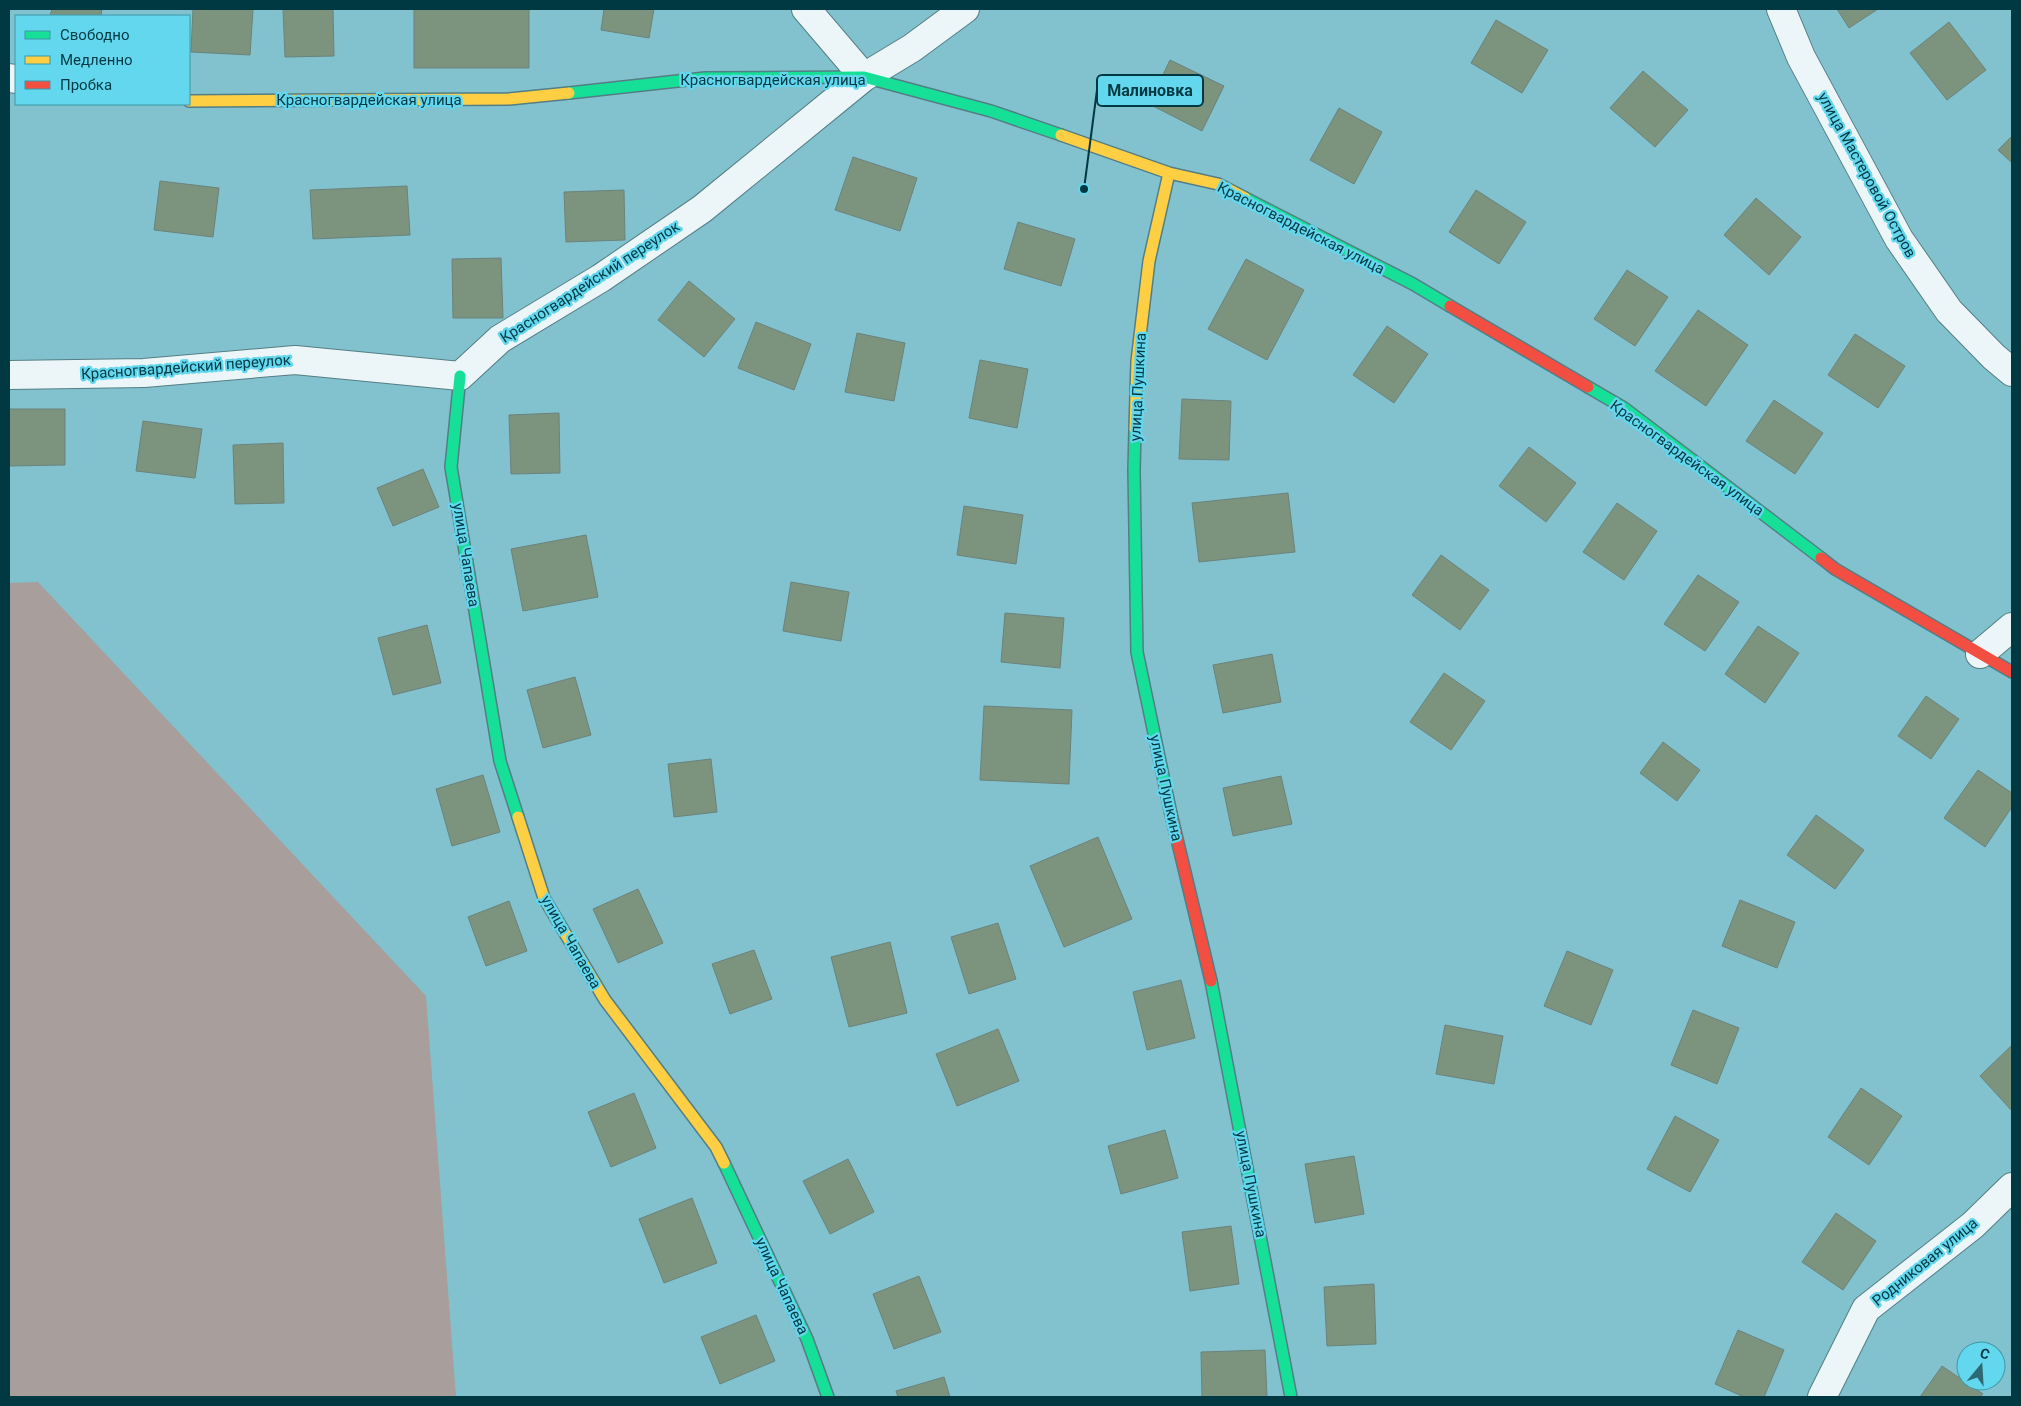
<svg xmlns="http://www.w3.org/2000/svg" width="2021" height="1406" font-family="Roboto,sans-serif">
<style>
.green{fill:#a89e9b}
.building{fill:#7c937e;stroke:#6a837c}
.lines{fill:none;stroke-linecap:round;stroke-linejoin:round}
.street-casing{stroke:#547e85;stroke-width:30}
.fast-casing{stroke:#547e85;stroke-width:14}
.slow-casing{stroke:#547e85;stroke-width:14}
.jam-casing{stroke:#547e85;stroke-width:14}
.street{stroke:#ecf6f8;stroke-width:28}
.fast{stroke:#16e098;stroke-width:11}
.slow{stroke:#ffcf43;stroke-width:11}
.jam{stroke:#f24e42;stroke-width:11}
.labels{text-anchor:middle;stroke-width:4.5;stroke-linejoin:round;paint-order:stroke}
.street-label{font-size:15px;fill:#013942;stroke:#63d7ee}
.leader{fill:none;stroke:#013942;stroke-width:2}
.callout-dot{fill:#013942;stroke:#63d7ee;stroke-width:2}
.callout{fill:#63d7ee;stroke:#013942;stroke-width:2}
.callout-label{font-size:16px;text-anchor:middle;font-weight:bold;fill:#013942}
</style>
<rect width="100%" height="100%" fill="#82c2ce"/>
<path class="green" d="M38,582L426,996L456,1397H9V583Z"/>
<path class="building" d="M52,9H102L101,16H50Z
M193,9H253L250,55L191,52Z
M283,9H333L334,56L285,57Z
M414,9H529V68H414Z
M604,9H654L649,38L601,30Z
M1837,9H1878L1849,28Z
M1496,20L1548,50L1522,93L1471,63Z
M1949,22L1986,70L1947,100L1910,53Z
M1170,60L1224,86L1202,131L1149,104Z
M1643,71L1688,110L1655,147L1610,108Z
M1339,108L1382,132L1354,184L1310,160Z
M2012,136V163L1998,150Z
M853,157L917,178L900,231L835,210Z
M160,181L219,188L213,237L154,230Z
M407,186L410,235L313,239L310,190Z
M624,190L625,240L566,242L564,192Z
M1476,190L1526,222L1499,264L1449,232Z
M1756,198L1801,237L1769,275L1724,235Z
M1018,222L1075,239L1061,286L1004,269Z
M501,258L503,318H453L452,259Z
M1246,259L1304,290L1267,360L1208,329Z
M1627,270L1668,297L1635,346L1594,319Z
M689,281L735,319L704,357L658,320Z
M1698,310L1748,345L1706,406L1655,371Z
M756,322L811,344L794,390L738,368Z
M1387,326L1428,354L1394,403L1353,375Z
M857,333L905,343L894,401L845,392Z
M1855,334L1905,366L1878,408L1828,375Z
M980,360L1028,369L1017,428L969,418Z
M1182,399L1231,401L1229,460L1179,459Z
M1774,400L1823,433L1795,474L1746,441Z
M9,409H65V465L9,466Z
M559,413L560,473L511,474L509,415Z
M143,421L202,429L195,478L136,471Z
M283,443L284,503L235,504L233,445Z
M1529,447L1576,483L1546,522L1499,486Z
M423,469L439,507L393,526L377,488Z
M1288,493L1295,552L1199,562L1192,503Z
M1617,503L1657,531L1624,580L1583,552Z
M964,506L1023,515L1016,564L957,555Z
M586,535L598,597L523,611L511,549Z
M1441,555L1489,590L1460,630L1412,595Z
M1698,575L1739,602L1705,651L1664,624Z
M791,582L849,592L841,641L783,631Z
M1005,613L1064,618L1060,668L1001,662Z
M427,625L441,683L393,695L378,638Z
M1758,626L1799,653L1765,703L1725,674Z
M1272,654L1281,702L1223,713L1213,665Z
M1444,673L1485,701L1451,750L1410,722Z
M575,677L591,735L543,748L527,690Z
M1926,696L1959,719L1931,759L1898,736Z
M984,706L1072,710L1069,784L980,780Z
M1663,742L1700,770L1677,801L1640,773Z
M711,759L717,812L674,817L668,764Z
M1978,770L2012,793V807L1985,847L1944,818Z
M483,775L500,832L452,846L436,789Z
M1281,776L1292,824L1233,836L1223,788Z
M1816,815L1864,850L1835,889L1787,855Z
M1098,837L1132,919L1064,947L1030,866Z
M638,889L663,943L618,963L593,909Z
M1740,900L1795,922L1777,968L1722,946Z
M509,901L527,951L486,966L468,917Z
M998,923L1016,979L969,994L951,937Z
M890,942L907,1013L849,1027L831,957Z
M754,950L772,999L730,1014L712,964Z
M1567,951L1613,970L1591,1025L1544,1006Z
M1181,980L1195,1038L1147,1050L1133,992Z
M1693,1010L1739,1028L1717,1084L1671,1065Z
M1445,1025L1503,1036L1494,1084L1436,1074Z
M998,1029L1019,1081L957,1106L936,1054Z
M2012,1045V1111L1980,1076Z
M1861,1088L1902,1116L1869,1165L1828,1137Z
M634,1093L656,1148L611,1167L588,1112Z
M1675,1116L1719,1140L1690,1192L1647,1169Z
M1165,1130L1178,1178L1121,1194L1108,1146Z
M1354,1156L1364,1214L1315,1223L1305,1164Z
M848,1159L874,1212L830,1234L803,1181Z
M692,1198L717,1263L664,1283L639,1219Z
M1836,1213L1876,1241L1843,1290L1802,1262Z
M1231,1226L1239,1284L1190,1291L1182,1232Z
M919,1276L941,1332L894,1349L873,1294Z
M1374,1284L1376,1344L1327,1346L1324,1287Z
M756,1315L775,1361L720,1384L701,1337Z
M1738,1330L1784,1350L1764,1397H1744L1715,1384Z
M1265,1350L1267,1397H1202L1201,1352Z
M1942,1366L1983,1394L1980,1397H1920Z
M944,1377L950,1397H898L896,1391Z"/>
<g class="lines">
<g class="street-casing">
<path id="street" d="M806,9L864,77
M1781,9L1801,57L1899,239L1949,311L1994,357L2012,372
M9,78L16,79
M9,375L144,373L295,360L460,376L500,339L601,278L702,209L864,77L912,48L965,9
M1980,654L2012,627
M1822,1397L1866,1309L1973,1225L2012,1187"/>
</g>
<g class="fast-casing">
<path id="fast" d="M569,93L705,78L864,77L991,111L1061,135
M1245,198L1413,284L1450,306
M460,376L451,467L500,761L518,817
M1588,387L1624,408L1821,558
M1135,429L1134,470L1137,652L1171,814
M1211,981L1291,1397
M724,1163L807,1339L828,1397"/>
</g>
<g class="slow-casing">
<path id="slow" d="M189,101L509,99L569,93
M1061,135L1169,173L1218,184L1245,198
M1135,429L1137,361L1149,261L1169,173
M518,817L544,898L605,1000L716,1147L724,1163"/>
</g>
<g class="jam-casing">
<path id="jam" d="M1450,306L1588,387
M1821,558L1835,569L2012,672
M1171,814L1211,981"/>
</g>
<use href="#street" class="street"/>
<use href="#fast" class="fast"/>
<use href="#slow" class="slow"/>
<use href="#jam" class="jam"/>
</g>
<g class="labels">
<g class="street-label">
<text x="773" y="85">Красногвардейская улица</text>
<text x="369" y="105">Красногвардейская улица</text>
<text transform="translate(1867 175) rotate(61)" y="5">улица Мастеровой Остров</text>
<text transform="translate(1301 228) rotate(27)" y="5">Красногвардейская улица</text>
<text transform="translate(590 282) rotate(-33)" y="5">Красногвардейский переулок</text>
<text transform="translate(186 367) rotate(-4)" y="5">Красногвардейский переулок</text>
<text transform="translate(1138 387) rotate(-87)" y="5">улица Пушкина</text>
<text transform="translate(1687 458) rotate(36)" y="5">Красногвардейская улица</text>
<text transform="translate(466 555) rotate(81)" y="5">улица Чапаева</text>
<text transform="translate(1166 788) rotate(78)" y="5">улица Пушкина</text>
<text transform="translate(571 942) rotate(60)" y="5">улица Чапаева</text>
<text transform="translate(1251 1184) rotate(79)" y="5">улица Пушкина</text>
<text transform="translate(1925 1262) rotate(-39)" y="5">Родниковая улица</text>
<text transform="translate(782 1286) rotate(65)" y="5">улица Чапаева</text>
</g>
</g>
<path class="leader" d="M1084 189L1097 90"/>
<circle class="callout-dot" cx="1084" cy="189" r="5"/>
<rect class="callout" x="1097" y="75" width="106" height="31" rx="5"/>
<g class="callout-label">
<text x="1150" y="96">Малиновка</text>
</g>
<rect width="2021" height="1406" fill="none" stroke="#013942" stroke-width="20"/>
<rect x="15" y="15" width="175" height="90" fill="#63d7ee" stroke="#3c98a9"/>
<rect x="25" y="31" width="25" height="8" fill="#16e098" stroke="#3c98a9"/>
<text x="60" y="40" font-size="15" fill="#013942">Свободно</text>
<rect x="25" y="56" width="25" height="8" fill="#ffcf43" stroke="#3c98a9"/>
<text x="60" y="65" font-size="15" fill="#013942">Медленно</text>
<rect x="25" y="81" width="25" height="8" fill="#f24e42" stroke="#3c98a9"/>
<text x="60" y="90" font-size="15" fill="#013942">Пробка</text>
<g transform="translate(1981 1366) rotate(18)"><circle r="24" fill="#63d7ee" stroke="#3c98a9"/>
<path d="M0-4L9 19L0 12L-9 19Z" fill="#2e6973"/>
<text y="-8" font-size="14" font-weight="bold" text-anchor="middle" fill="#013942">С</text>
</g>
</svg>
